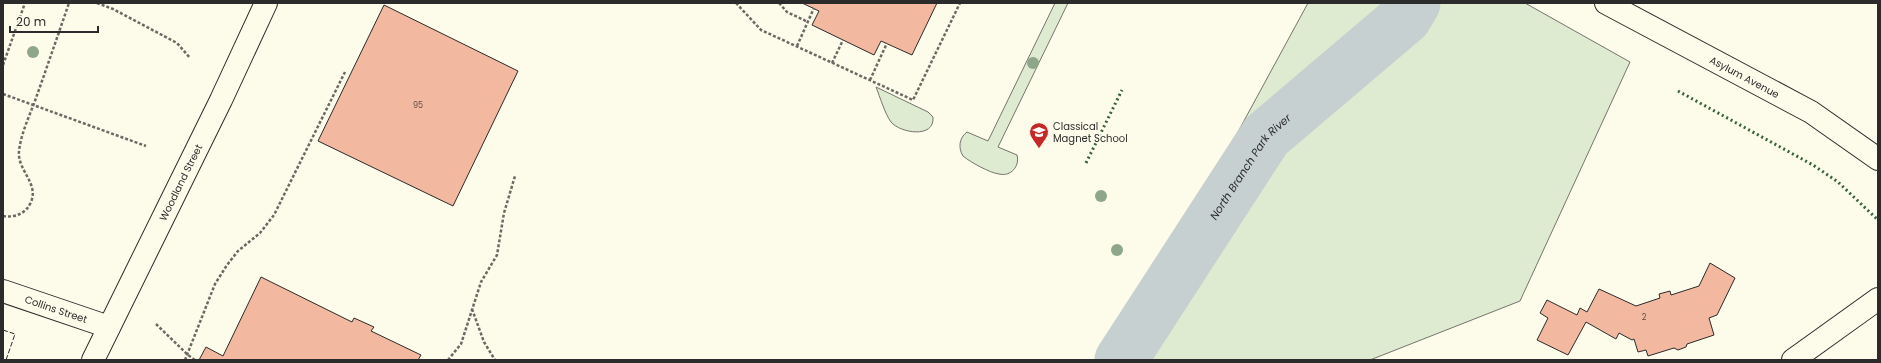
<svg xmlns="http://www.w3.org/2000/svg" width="1881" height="363" font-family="Poppins,sans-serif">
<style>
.green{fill:#deebd1;stroke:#74746e}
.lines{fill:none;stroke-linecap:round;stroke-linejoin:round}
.river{stroke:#c7d0d0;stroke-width:53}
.building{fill:#f2b8a0;stroke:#2b2b2b}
.minor-casing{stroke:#2b2b2b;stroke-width:24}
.major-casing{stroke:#2b2b2b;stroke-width:24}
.path{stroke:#6a6964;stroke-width:2.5;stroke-dasharray:3 2;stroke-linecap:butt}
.minor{stroke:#fdfbea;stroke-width:22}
.major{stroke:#fdfbea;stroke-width:22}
.hedge{stroke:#34623c;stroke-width:3;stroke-dasharray:2 3;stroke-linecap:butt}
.fence{stroke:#2b2b2b;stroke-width:1;stroke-dasharray:5 2;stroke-linecap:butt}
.tree{fill:#8ea78a}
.labels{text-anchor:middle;stroke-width:3;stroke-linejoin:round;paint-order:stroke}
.number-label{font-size:8px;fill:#5d4e48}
.street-label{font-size:10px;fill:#2b2b2b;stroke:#fdfbea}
.poi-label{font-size:10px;fill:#2b2b2b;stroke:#fdfbea;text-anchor:start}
.water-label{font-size:11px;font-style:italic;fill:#2b2b2b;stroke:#fdfbea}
</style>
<rect width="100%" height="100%" fill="#fdfbea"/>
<path class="green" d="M1055,3H1068L998,147L1017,155C1020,166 1011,177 999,174C990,173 970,162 963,156C958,148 959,138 967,132L988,141Z
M1308,3H1525L1630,62L1520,301L1370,360H1114Z
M876,87L928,112L933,117C935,139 900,133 891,122C885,114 880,97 876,87Z"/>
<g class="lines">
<path class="river" id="s1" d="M1121,360L1266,136L1405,18L1414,3"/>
</g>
<path class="building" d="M802,3H937L912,55L881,41L874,55L812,25L819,11Z
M384,5L518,71L453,206L318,141Z
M1710,263L1735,278L1717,315L1709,318L1714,335L1687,344L1686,347L1678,350L1674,348L1648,356L1646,350L1638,352L1634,339L1632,340L1619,333L1616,339L1586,322L1568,355L1537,340L1548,318L1540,313L1547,300L1577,315L1580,308L1587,312L1599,289L1636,306L1660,298L1659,294L1670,291L1671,295L1699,286Z
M261,277L352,322L354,318L374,327L371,331L421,355L418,360H199L206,347L223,356Z"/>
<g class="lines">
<g class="minor-casing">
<g id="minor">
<path id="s2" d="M3,291L109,327"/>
<path d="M1793,360L1878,299"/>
</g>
</g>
<g class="major-casing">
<g id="major">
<path id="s3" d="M1606,3L1811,112L1878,159"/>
<path id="s4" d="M93,360L221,100L266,3"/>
</g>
</g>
<path class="path" d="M97,3L113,9L177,43L190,58
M736,3L761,30L913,100L960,3
M779,3L787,12L808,22
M797,46L814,8
M832,63L843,40
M3,65L25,3
M870,80L887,43
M3,94L146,146
M3,216C14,218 26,214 31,202C39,183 17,170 19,151C21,133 30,115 36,98C47,67 58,35 69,3
M472,309L484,342L495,360
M156,324L188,355L195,360
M185,360L215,284L227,265L238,251L260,233L274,215L345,72
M448,360L461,344L481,282L497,255L504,213L515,176"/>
<use href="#minor" class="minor"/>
<use href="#major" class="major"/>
<path class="hedge" d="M1678,91L1813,165L1838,182L1878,220
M1086,163L1122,90"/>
<path class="fence" d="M3,330L15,334L6,360"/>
</g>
<g class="tree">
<circle cx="33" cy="52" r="6"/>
<circle cx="1033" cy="63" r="6"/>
<circle cx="1101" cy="196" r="6"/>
<circle cx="1117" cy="250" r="6"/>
</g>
<defs>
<g id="school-pin" transform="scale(1)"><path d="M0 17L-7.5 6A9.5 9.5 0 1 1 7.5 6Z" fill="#c62828" stroke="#fdfbea"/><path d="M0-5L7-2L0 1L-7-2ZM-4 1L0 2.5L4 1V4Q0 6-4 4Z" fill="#fff"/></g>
</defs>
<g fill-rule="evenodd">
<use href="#school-pin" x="1039" y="132"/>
</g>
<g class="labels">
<g class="number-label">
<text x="418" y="108">95</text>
<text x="1644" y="320">2</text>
</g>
<g class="street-label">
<text dy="4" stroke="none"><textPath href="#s3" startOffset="157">Asylum Avenue</textPath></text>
<text dy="4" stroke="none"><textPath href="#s4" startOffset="198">Woodland Street</textPath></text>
<text dy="4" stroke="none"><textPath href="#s2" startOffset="56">Collins Street</textPath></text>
</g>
<g class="poi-label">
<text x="1053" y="130">Classical<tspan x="1053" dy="12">Magnet School</tspan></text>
</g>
<g class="water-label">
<text dy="4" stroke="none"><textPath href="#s1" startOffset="233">North Branch Park River</textPath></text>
</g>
</g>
<rect width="1881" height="363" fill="none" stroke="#2b2b2b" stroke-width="8"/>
<path d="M10 26v6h88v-6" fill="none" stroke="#2b2b2b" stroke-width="2"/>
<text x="16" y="26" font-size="12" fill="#2b2b2b" stroke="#fdfbea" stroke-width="3" paint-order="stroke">20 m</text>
</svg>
